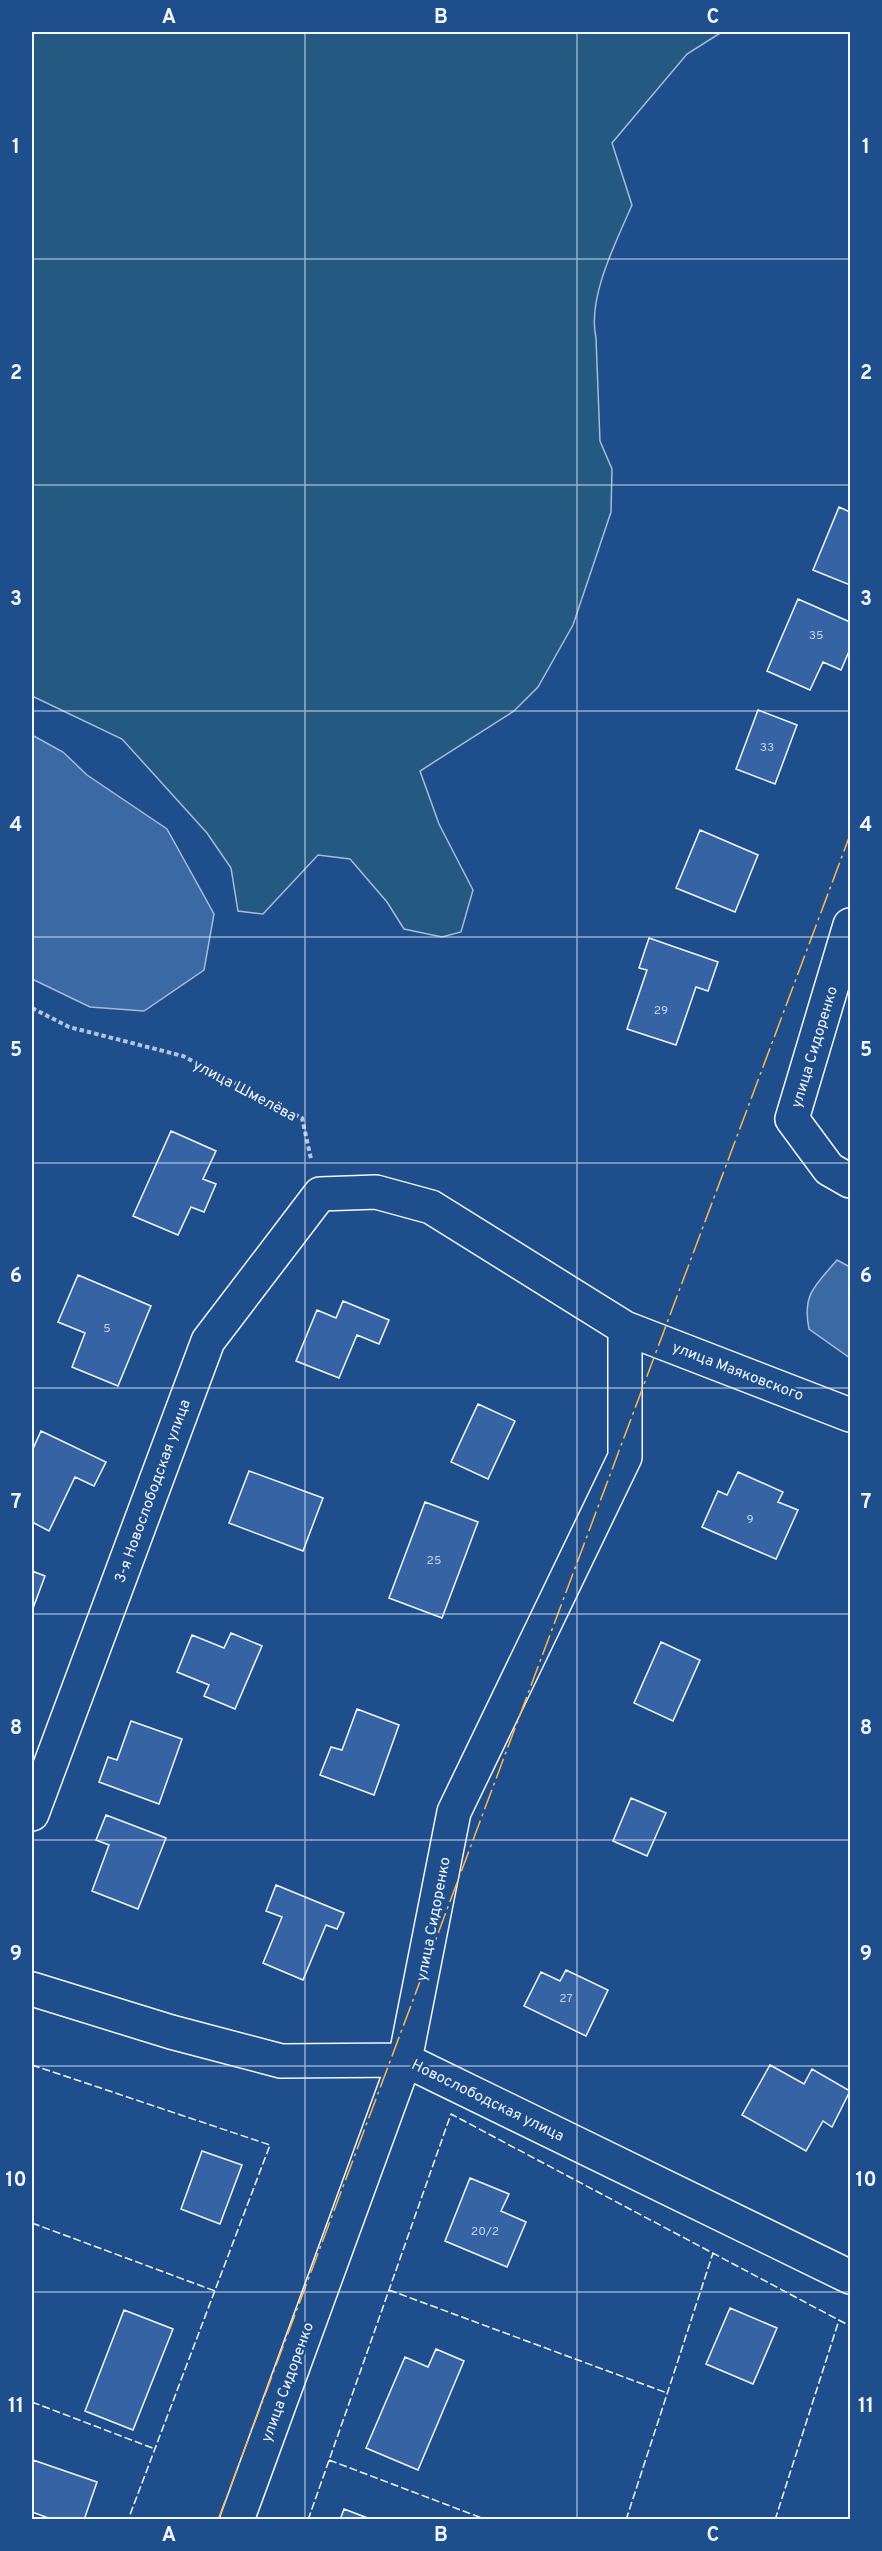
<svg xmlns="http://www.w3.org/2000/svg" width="882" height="2551" font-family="Overpass,sans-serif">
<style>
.green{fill:#245a82;stroke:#a8bbd7;stroke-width:1.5}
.water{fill:#3b69a3;stroke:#a8bbd7;stroke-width:1.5}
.building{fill:#3563a3;stroke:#f2f6ff;stroke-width:1.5}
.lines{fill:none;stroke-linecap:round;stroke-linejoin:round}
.street-casing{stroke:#f2f6ff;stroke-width:36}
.path{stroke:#b3c4dc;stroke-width:4;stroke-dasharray:4.5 3;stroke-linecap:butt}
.street{stroke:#1f4e8c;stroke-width:33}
.fence{stroke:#f2f6ff;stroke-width:1.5;stroke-dasharray:8 3;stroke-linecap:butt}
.power{stroke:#ffb74d;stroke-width:1.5;stroke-dasharray:21 4.5 3 4.5;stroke-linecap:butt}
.grid{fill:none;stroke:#f2f6ff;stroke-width:1.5;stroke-opacity:0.55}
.labels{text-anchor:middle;stroke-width:4.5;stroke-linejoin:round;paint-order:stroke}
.number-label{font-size:12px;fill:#c3d1e8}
.street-label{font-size:15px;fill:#f2f6ff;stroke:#1f4e8c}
.neatline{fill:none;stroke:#f2f6ff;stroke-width:2}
.grid-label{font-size:20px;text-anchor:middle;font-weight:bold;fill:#f2f6ff}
</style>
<rect width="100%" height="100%" fill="#1f4e8c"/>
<path class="green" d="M32,32H722L687,54L612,143L632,205C616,242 587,298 596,338L600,441L612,469L611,512L573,625L538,687L514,711L420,771L439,824L473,890L461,932L442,937L404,929L387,902L350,859L318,855L263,914L238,911L231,868L207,833L122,739L32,696Z"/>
<path class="water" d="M32,735L63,752L87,775L167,829L214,914L204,970L144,1011L90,1007L32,979Z
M837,1260L850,1267V1358L809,1329C802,1294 815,1286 837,1260Z"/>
<path class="building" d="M839,507L850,512V585L813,570Z
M798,599L850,622V649L841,670L823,662L810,690L767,671Z
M758,710L797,725L775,784L736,769Z
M700,830L758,855L735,912L676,888Z
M649,938L718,962L708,991L696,987L676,1045L627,1029L647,970L639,968Z
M171,1131L216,1151L203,1179L216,1184L204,1212L191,1207L178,1235L133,1216Z
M78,1275L151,1306L118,1386L72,1367L85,1333L58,1322Z
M343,1301L389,1320L379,1344L357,1335L339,1378L296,1361L317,1310L336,1318Z
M478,1404L515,1421L488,1479L451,1462Z
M41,1431L106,1462L94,1486L75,1477L49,1531L32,1522V1451Z
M249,1471L323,1498L303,1551L229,1523Z
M738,1472L783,1492L778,1502L798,1510L776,1559L702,1527L718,1491L727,1495Z
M425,1502L478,1522L442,1618L389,1598Z
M32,1571L45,1576L32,1611Z
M231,1633L262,1646L235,1709L204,1696L209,1685L177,1672L192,1635L224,1648Z
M661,1642L700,1660L673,1721L634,1703Z
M357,1709L399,1725L374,1795L320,1775L331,1747L342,1750Z
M131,1721L182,1739L159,1804L99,1782L108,1757L117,1760Z
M631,1798L666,1813L647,1856L613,1841Z
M106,1815L166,1838L138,1909L92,1891L109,1845L96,1840Z
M276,1885L344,1913L337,1929L326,1925L303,1980L263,1963L282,1917L266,1911Z
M566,1970L608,1990L586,2036L524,2006L541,1972L560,1981Z
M770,2065L804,2084L812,2069L850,2091L832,2127L823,2121L806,2151L742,2115Z
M202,2151L242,2165L220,2224L181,2209Z
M470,2178L509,2194L501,2211L526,2222L507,2267L445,2241Z
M730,2308L777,2328L753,2384L706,2364Z
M124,2310L173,2329L133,2430L85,2411Z
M436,2349L464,2361L418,2470L366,2448L405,2357L428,2367Z
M33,2460L97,2482L84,2520H54L32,2512Z
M344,2509L373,2520H340Z"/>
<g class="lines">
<g class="street-casing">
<path id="street" d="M850,925L792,1119L829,1169L850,1181
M32,1814L208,1341L320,1194L376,1192L431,1207L625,1328L850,1415
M32,1989L171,2032L281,2061L405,2060L850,2277
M237,2520L405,2060L454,1812L625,1457V1328"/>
</g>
<path class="path" d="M32,1008L69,1027L183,1056L302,1118L311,1159"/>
<use href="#street" class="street"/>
<path class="fence" d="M32,2065L270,2145L128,2520
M32,2223L215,2291
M389,2290L667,2393
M32,2402L155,2449
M329,2460L487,2520
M308,2520L451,2114L850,2326
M626,2520L713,2253
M775,2520L839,2320"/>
<path class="power" d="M218,2520L850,835"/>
</g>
<path class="grid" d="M305,32V2520M577,32V2520M32,259H850M32,485H850M32,711H850M32,937H850M32,1163H850M32,1388H850M32,1614H850M32,1840H850M32,2066H850M32,2292H850"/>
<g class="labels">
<g class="number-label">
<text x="816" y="639">35</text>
<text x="767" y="751">33</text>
<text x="661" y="1014">29</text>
<text x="107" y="1332">5</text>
<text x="750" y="1523">9</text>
<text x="434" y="1564">25</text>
<text x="566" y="2002">27</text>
<text x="485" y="2235">20/2</text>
</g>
<g class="street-label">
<text transform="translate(814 1047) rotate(-73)" y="5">улица Сидоренко</text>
<text transform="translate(245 1090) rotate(28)" y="5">улица Шмелёва</text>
<text transform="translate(738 1371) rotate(21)" y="5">улица Маяковского</text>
<text transform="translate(152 1491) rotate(-70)" y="5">3-я Новослободская улица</text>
<text transform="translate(433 1919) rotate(-79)" y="5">улица Сидоренко</text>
<text transform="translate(488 2100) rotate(26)" y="5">Новослободская улица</text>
<text transform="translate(287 2382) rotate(-70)" y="5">улица Сидоренко</text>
</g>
</g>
<rect width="882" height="2551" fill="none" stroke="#1f4e8c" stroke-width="66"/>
<rect x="33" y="33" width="816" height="2485" class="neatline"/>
<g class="grid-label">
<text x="169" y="23">A</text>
<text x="441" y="23">B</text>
<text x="713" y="23">C</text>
<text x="16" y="153">1</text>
<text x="866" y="153">1</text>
<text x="16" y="379">2</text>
<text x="866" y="379">2</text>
<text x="16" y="605">3</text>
<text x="866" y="605">3</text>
<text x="16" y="831">4</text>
<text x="866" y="831">4</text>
<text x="16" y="1056">5</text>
<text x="866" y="1056">5</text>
<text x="16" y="1282">6</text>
<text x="866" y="1282">6</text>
<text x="16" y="1508">7</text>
<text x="866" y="1508">7</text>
<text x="16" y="1734">8</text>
<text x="866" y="1734">8</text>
<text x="16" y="1960">9</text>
<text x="866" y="1960">9</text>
<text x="16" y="2186">10</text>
<text x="866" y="2186">10</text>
<text x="16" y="2412">11</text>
<text x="866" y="2412">11</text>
<text x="169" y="2541">A</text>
<text x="441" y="2541">B</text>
<text x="713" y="2541">C</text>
</g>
</svg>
